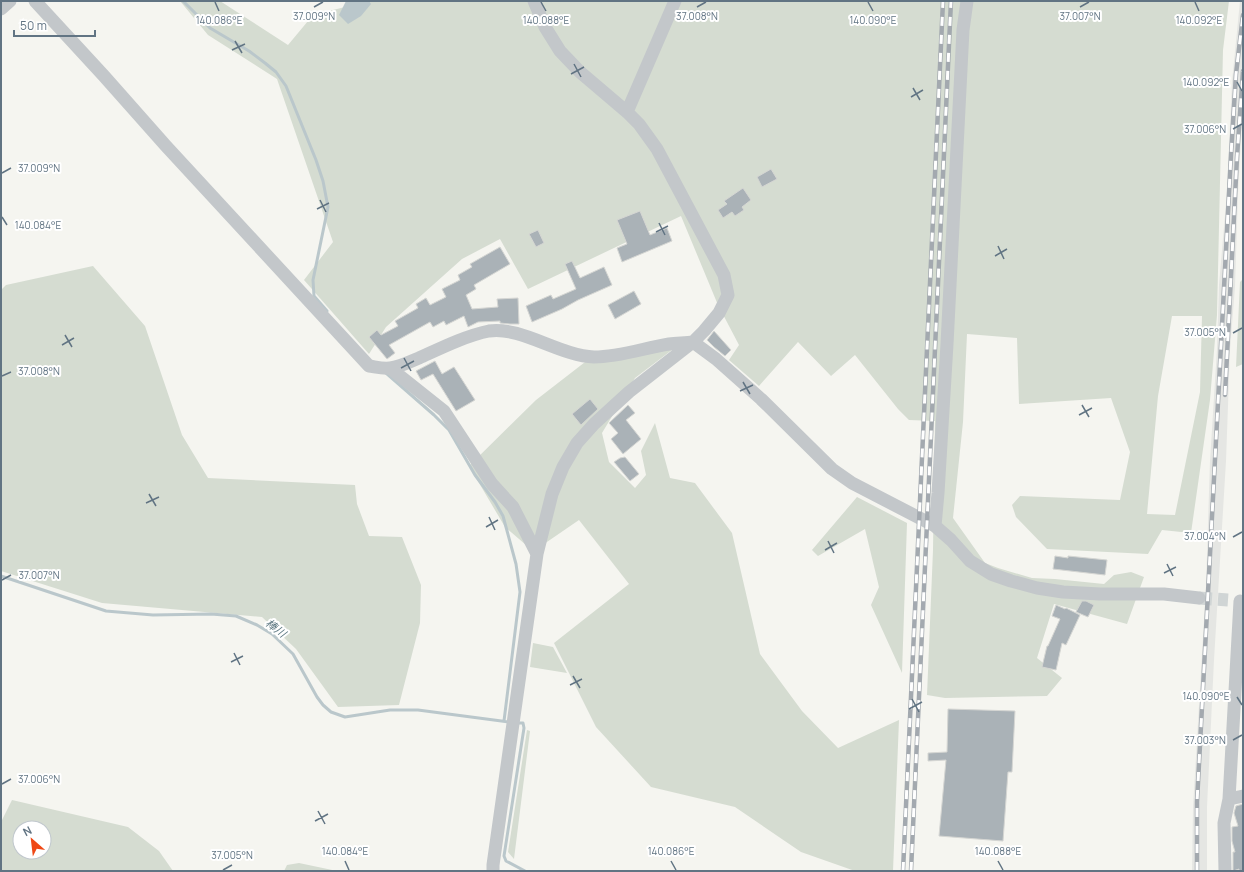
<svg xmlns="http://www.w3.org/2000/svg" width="1244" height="872" font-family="Manrope,'Noto Sans JP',sans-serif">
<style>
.built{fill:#e5e6e3}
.green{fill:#d5dcd1;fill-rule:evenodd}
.water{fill:#bac7cb}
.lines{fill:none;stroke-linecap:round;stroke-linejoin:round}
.stream{stroke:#bac7cb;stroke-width:3}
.building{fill:#aab2b7;stroke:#d5d6d3}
.minor-tunnel{stroke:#d0d5d5;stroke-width:13;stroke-dasharray:13 6;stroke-linecap:butt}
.minor{stroke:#c3c7ca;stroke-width:13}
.rail-casing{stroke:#a3a9af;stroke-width:4.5}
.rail{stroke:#fff;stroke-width:3;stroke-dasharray:9;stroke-linecap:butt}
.ticks{fill:none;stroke:#617483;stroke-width:1.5}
.labels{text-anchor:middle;stroke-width:4;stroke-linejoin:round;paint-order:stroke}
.water-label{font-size:11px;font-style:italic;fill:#5c7781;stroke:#fff}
.ticks-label{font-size:10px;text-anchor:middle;fill:#617483;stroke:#fff;stroke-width:4;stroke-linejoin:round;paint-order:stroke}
</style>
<rect width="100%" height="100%" fill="#f5f5f0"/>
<path class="built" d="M1240,1H1243V104L1238,193L1235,287L1230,350L1226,461L1214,660L1207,807V871H1192L1193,808L1206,586L1210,461L1217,349L1219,285L1227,192L1232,82Z"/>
<path class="green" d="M180,1H220L288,45L313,15L369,1H1229L1223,50L1217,315L1210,400L1191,533L1162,530L1148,554L1047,549L1016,517L1012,505L1020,496L1120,500L1130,452L1111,398L1019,404L1017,338L967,334L963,422L953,518L985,563L998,568L1032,578L1055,579L1104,584L1114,575L1131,572L1144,577L1127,624L1054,604L1037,658L1062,678L1047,696L945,698L927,695L933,550L935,421L909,420L898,409L855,355L831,376L798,342L759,386L729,360L739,345L718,305L681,216L528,289L500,239L462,259L386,327L369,354L304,280L333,242L277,79L208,35ZM1172,316H1202L1200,392L1175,515L1147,514L1158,396Z
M93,266L145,326L182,435L208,478L355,485L357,504L369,536L402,537L421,585L420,623L399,705L338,707L296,649L262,617L102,603L1,571V290L6,285Z
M1243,279V364L1236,367L1240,282Z
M689,337L635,378L602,433L609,462L635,488L646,475L641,451L655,423L670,478L695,483L732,533L760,654L802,711L838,748L899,720L893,871H855L801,852L735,807L651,787L596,727L554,643L629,584L579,520L544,544L526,545L505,527L469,466L536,400L598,352Z
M857,497L907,523L902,673L871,605L879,587L865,529L818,556L812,550Z
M533,643L553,647L567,673L530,667Z
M527,730L530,731L514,859L508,852Z
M12,800L128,827L159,851L173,871H1V822ZM20,828H44V852H20Z
M299,863L337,871H284L287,865Z"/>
<path class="water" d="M346,1H369L371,4L361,16L348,24L339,15Z"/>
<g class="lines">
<path class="stream" d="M183,1L210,28L249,51L265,63L276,72L286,86L316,160L323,181L328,207L313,280L314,296L327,311
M386,373L434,415L449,430L475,475L495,502L503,516L516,564L520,592L504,721
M1,576L106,611L153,615L211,614L236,616L257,625L272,634L293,654L317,697L323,705L331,712L345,717L390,710H418L509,722
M517,723H523L524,728L504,856L506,861L525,871"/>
</g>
<path class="building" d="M771,169L777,179L762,187L757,177Z
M743,188L751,200L742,207L744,210L735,216L732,212L723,218L718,210L727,204L724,201Z
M640,211L650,235L667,228L672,241L622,262L617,248L627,244L617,220Z
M538,230L544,243L536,247L529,234Z
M500,247L510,264L474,285L476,289L466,295L472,309L498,307L497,299L518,298L519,324H510L500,323V321L478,322L468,327L464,316L446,325L444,321L433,327L430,322L389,345L395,353L387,359L369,337L377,330L381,335L398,326L395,321L418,308L416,304L426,298L430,305L446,297L442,289L460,280L458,275L472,267L470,264Z
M572,261L580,278L604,267L612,285L578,300L562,309L532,322L526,306L551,295L553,299L576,289L565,264Z
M634,291L641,304L615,319L608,305Z
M714,331L731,350L725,356L714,347L707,340Z
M435,361L442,374L454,367L475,400L456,411L433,374L421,380L416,371Z
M590,399L598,409L581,425L572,414Z
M628,405L635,413L626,420L641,439L623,454L611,439L618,433L609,423Z
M625,457L639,474L630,481L614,462L620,458Z
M1055,556L1068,558V556L1107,560L1105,575L1053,569Z
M1082,601H1086L1094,605L1088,617L1076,612Z
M1056,605L1065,609L1066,608L1080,615L1066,645L1062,643L1056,670L1042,667L1047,646H1048L1060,619L1052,616Z
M948,709L1015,711L1012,772H1008L1003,841L939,836L946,760L928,761V753L947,752Z
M1243,804V871H1239V869L1233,871V852H1235L1232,841V827L1238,826L1234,813L1236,806Z"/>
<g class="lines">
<path class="minor-tunnel" d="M1199,598L1228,600"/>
<path class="minor" d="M35,1L104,76L166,146L369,366C376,367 383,369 390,368C400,367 409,362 419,358C441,348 465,336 489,331C521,326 560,356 594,357C620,357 644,348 669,344C677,343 685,343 693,342L716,359L761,399L832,469L852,483L935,526L951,540L970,561L991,574L1011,581L1037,588L1063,592L1100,594H1164L1199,598
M1,9L10,1
M627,112L675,1
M390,368L444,411L492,484L513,507L537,554
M935,526L938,493L947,344L963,30L967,1
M1229,799L1243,796
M493,871V865L537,554L552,494L563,467L577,443L594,424L629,392L693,342L704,331L719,313L728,295L724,275L657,149L639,124L627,112L580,72L560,51L545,27L534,1
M1225,871L1224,823L1229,799L1240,601"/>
<g class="rail-casing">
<path id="rail" d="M1225,395L1237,157L1243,71
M903,871L943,1
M911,871L951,1
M1197,871V802L1231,155L1236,74L1243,15"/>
</g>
<use href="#rail" class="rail"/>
</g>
<path class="ticks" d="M215,2L219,11M541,2L546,11M868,2L873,11M1195,2L1199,11M314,7L323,2M697,7L706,2M1080,7L1089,2M235,41L242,53M232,50L245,44M574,64L581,77M571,74L584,67M1237,82L1242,91M913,88L920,100M911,97L923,90M1233,129L1242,124M2,173L11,168M320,200L326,212M317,209L329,203M2,217L7,225M659,223L665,235M656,232L668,226M998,246L1004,259M995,256L1007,249M1233,333L1242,328M65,335L72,347M62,345L74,338M404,358L411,371M401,368L414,361M2,376L11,372M743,382L750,394M740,391L753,385M1082,405L1089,417M1079,415L1092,408M149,494L156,506M146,503L159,497M489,517L495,530M486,527L498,520M1233,537L1242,532M828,541L834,553M825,550L837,543M1167,564L1173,576M1164,573L1176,567M2,580L11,575M234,653L240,665M231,662L243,656M573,676L580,688M570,685L582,679M1237,697L1242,705M912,699L919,712M909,709L922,702M1233,740L1242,735M2,784L11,779M318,811L325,824M315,821L328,814M345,861L349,870M671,861L676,870M998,861L1003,870M223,870L232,865"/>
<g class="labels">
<g class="water-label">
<text transform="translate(276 628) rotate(38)" y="4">棒川</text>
</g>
</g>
<g class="ticks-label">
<text x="314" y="20">37.009°N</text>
<text x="697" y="20">37.008°N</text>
<text x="1080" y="20">37.007°N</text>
<text x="1199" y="24">140.092°E</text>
<text x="219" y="24">140.086°E</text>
<text x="546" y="24">140.088°E</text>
<text x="873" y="24">140.090°E</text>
<text x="1206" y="86">140.092°E</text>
<text x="1205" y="133">37.006°N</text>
<text x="39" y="172">37.009°N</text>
<text x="38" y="229">140.084°E</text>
<text x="1205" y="336">37.005°N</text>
<text x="39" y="375">37.008°N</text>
<text x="1205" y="540">37.004°N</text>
<text x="39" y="579">37.007°N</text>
<text x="1206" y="700">140.090°E</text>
<text x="1205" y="744">37.003°N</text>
<text x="39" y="783">37.006°N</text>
<text x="345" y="855">140.084°E</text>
<text x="671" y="855">140.086°E</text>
<text x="998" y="855">140.088°E</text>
<text x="232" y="859">37.005°N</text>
</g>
<rect width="1244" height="872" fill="none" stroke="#617483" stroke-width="4"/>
<g transform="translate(32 840) rotate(332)"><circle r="19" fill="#ffffff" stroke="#c0c7cd"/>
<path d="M0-3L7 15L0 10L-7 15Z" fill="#ef4815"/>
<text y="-6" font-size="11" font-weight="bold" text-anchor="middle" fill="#617483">N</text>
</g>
<path d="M14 30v6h81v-6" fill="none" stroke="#617483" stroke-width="2"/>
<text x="20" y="30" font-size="12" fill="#617483" stroke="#ffffff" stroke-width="3" paint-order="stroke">50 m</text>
</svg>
